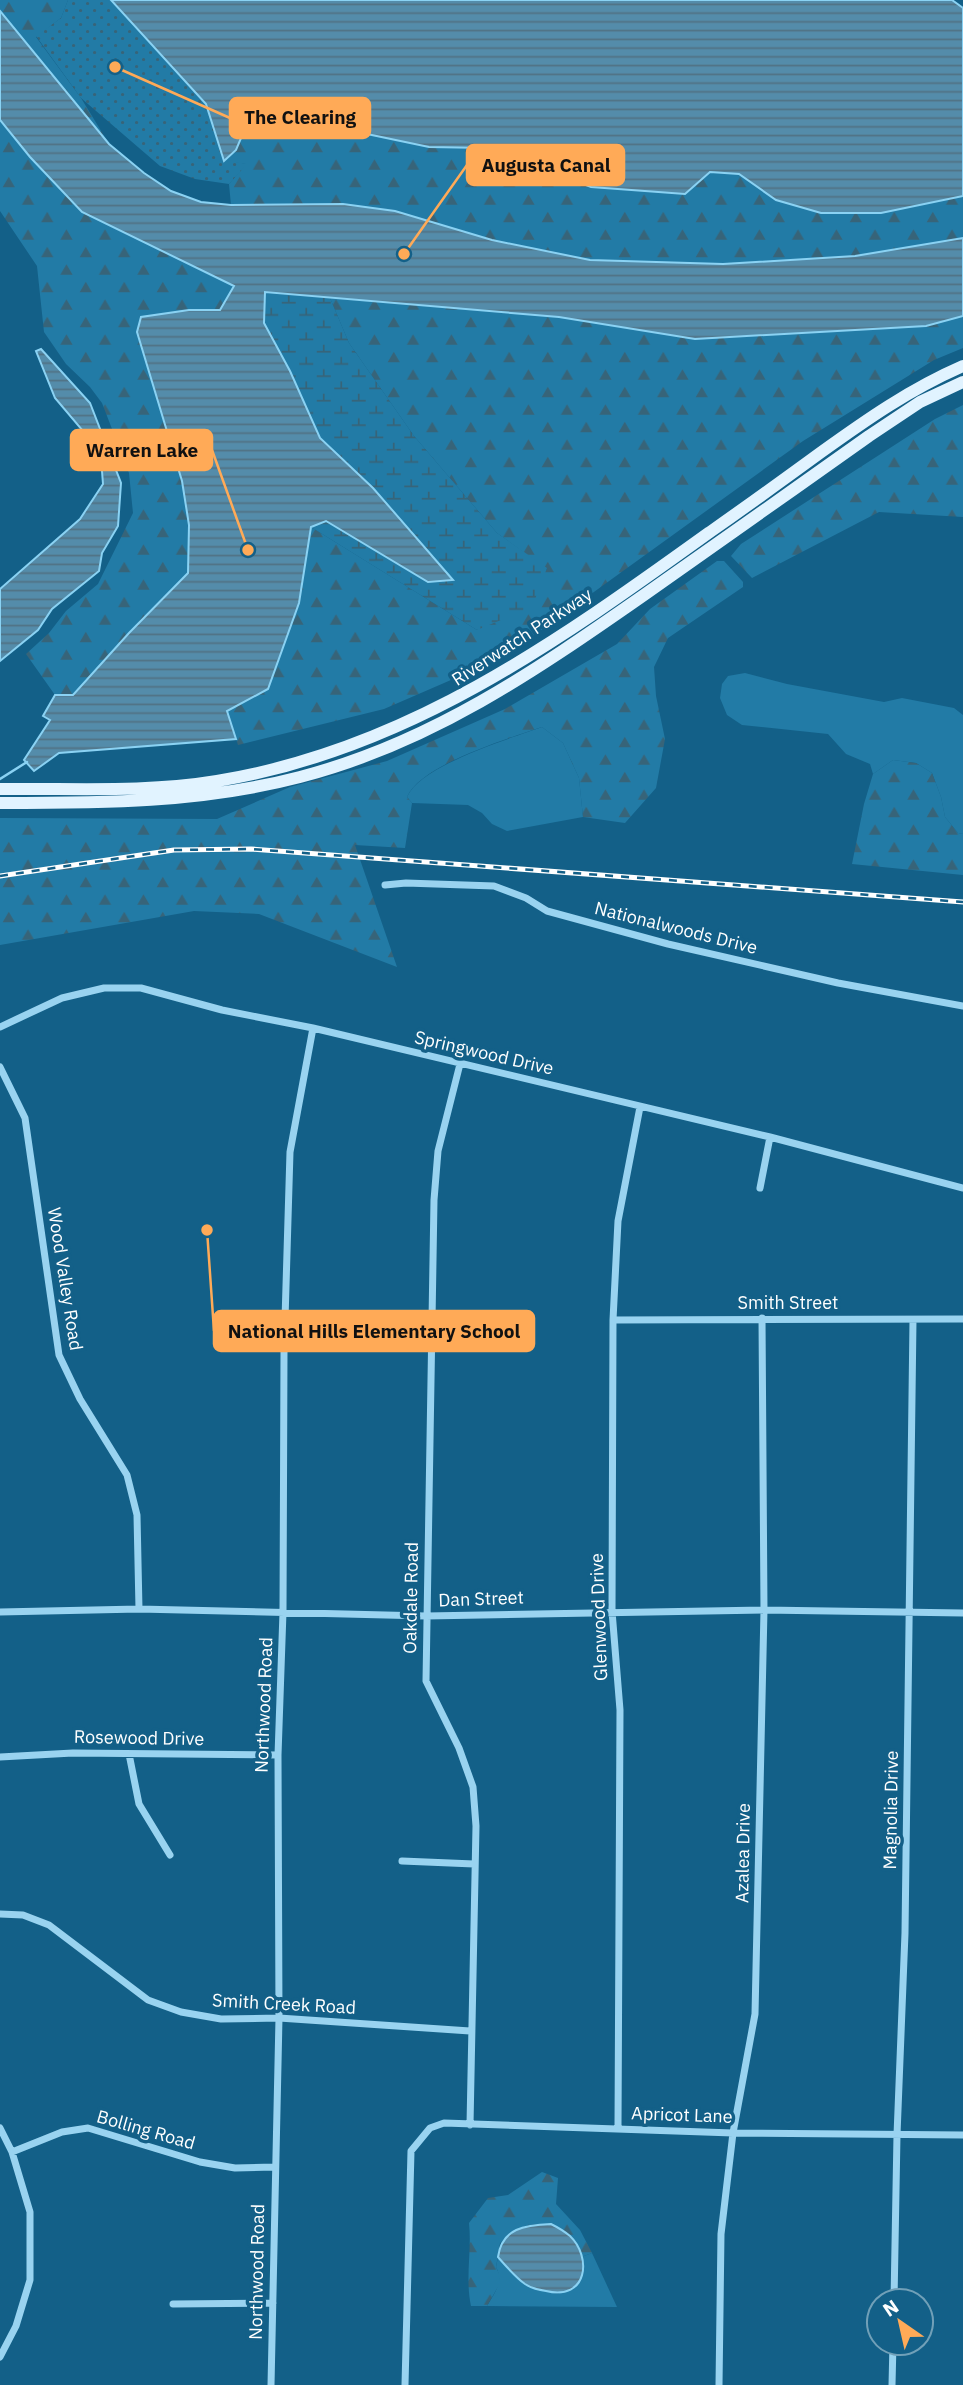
<svg xmlns="http://www.w3.org/2000/svg" width="963" height="2385" font-family="'IBM Plex Sans',sans-serif">
<style>
.grass{fill:#227ba6}
.forest{fill:url(#forest-firs)}
.wetland{fill:url(#wetland-marsh)}
.park{fill:url(#park-dots)}
.water{fill:url(#water-rules);stroke:#8ad2f3;stroke-width:2}
.lines{fill:none;stroke-linecap:round;stroke-linejoin:round}
.stream{stroke:#8ad2f3;stroke-width:2.5}
.street{stroke:#99d3f0;stroke-width:7}
.primary{stroke:#e1f3ff;stroke-width:12}
.rail-casing{stroke:#fff;stroke-width:5}
.rail{stroke:#136088;stroke-width:2.5;stroke-dasharray:8;stroke-linecap:butt}
.labels{text-anchor:middle;stroke-width:7;stroke-linejoin:round;paint-order:stroke}
.street-label{font-size:18px;fill:#fff;stroke:#136088}
.leader{fill:none;stroke:#ffaa57;stroke-width:2.5}
.callout-dot{fill:#ffaa57;stroke:#136088;stroke-width:2.5}
.callout{fill:#ffaa57;stroke:#ffaa57;stroke-width:2.5}
.callout-label{font-size:19px;text-anchor:middle;font-weight:bold;fill:#111}
</style>
<defs>
<pattern id="forest-firs" width="22" height="20" patternUnits="userSpaceOnUse" patternTransform="scale(1.75)"><rect width="22" height="20" fill="#227ba6"/><path d="M5 1l3.5 6h-7zM16 11l3.5 6h-7z" fill="#376479"/></pattern>
<pattern id="wetland-marsh" width="20" height="14" patternUnits="userSpaceOnUse" patternTransform="scale(1.75)"><rect width="20" height="14" fill="#227ba6"/><path d="M1 5h8M5 5V1M11 12h8M15 12V8" fill="none" stroke="#376479"/></pattern>
<pattern id="park-dots" width="8" height="8" patternUnits="userSpaceOnUse" patternTransform="scale(1.75)"><rect width="8" height="8" fill="#227ba6"/><path d="M2 2h.1M6 6h.1" fill="none" stroke="#376479" stroke-width="1.8" stroke-linecap="round"/></pattern>
<pattern id="water-rules" width="6" height="5" patternUnits="userSpaceOnUse" patternTransform="scale(1.75)"><rect width="6" height="5" fill="#548caa"/><path d="M0 2.5h6" fill="none" stroke="#517284"/></pattern>
</defs>
<rect width="100%" height="100%" fill="#136088"/>
<path class="grass" d="M745,673L787,684L884,702L902,698L954,708L963,715V834L958,833L945,817L941,797L932,773L916,763L893,760L873,774L870,764L846,754L828,734L742,725L727,715L720,698L722,684L728,676Z
M542,727L563,743L579,778L583,817L507,831L492,824L482,813L468,805L412,803L407,797C421,765 509,739 542,727Z
M592,2253L617,2307L487,2306C495,2292 504,2282 496,2267L498,2257L527,2286L558,2294L583,2273L581,2257Z"/>
<path class="forest" d="M0,0H68L61,18L36,37L81,98L109,144L0,11Z
M0,120L30,157L82,212L234,286L220,310H189L137,332L182,481L189,525L188,573L129,633L73,696L55,695L26,654L49,633L66,611L98,584L133,513L129,473L102,403L90,387L66,364L44,332L37,266L0,211Z
M322,129L367,134L429,147L487,148L591,187L685,194L710,172L739,174L776,200L936,201L963,196V238L855,256L723,264L590,260L492,240L395,211L343,204L231,205L229,184L246,164L224,161L236,150L244,131Z
M330,298L559,317L695,339L926,326L963,316V348L934,360L803,441L504,657L384,709L238,745L227,710L268,689L299,603L311,527L477,630L547,569L497,533L414,436L349,343Z
M963,405V517L879,512L752,578L731,556L741,544L935,419Z
M717,561H724L743,582V587L668,638L654,667L656,696L665,739L656,788L625,823L583,817L579,778L563,743L542,727C509,738 420,765 407,797L412,803L405,848L355,845L397,967L259,914L194,911L0,945V818L217,819L290,787L387,761L505,709L617,644L650,609Z
M893,760L916,763L932,773L941,797L945,817L958,833L963,834V875L852,864L864,804L873,774Z
M542,2172L558,2178L556,2204L580,2230L592,2253L581,2257C574,2229 544,2216 518,2229C511,2233 505,2239 500,2243L496,2267L500,2276L499,2285L487,2306H471C465,2278 472,2251 469,2223L488,2198L508,2195Z"/>
<path class="wetland" d="M265,292L330,298L349,343L414,436L497,533L547,568L532,607L477,630L311,527L326,521L428,582L373,488L320,438L290,371L264,323Z"/>
<path class="park" d="M68,0H111L206,104L224,160L247,164L229,184L195,179L160,166L81,98L36,36L61,18Z"/>
<path class="water" d="M111,0H952L963,8V196L881,213H821L776,200L739,174L710,172L685,194L591,187L487,148L429,147L367,134L322,129L244,131L236,150L224,161L206,104Z
M0,11L109,144L144,173L171,191L201,202L231,205L343,204L395,211L492,240L590,260L723,264L855,256L963,238V316L926,326L695,339L559,317L265,292L264,323L290,371L320,438L373,488L453,580L428,582L326,521L311,527L299,603L268,689L227,711L236,739L59,753L34,771L24,760L50,720L43,716L55,695H73L129,633L188,573L189,525L182,481L137,332L141,317L189,310H220L234,286L82,212L30,157L0,120Z
M41,349L90,403L121,483L118,526L102,553L99,571L52,609L38,630L0,661V589L80,519L103,484L101,458L89,438L55,398L36,351Z
M551,2224C557,2227 564,2231 570,2236C592,2257 588,2301 546,2291C539,2290 531,2288 525,2284C515,2277 506,2266 498,2257C502,2228 525,2225 551,2224Z"/>
<g class="lines">
<path class="stream" d="M0,779L27,762"/>
<path class="street" d="M385,885L406,883L494,886L526,898L547,911L668,944L838,983L963,1006
M0,1027L62,998L104,988H141L222,1010L313,1028L770,1137L963,1188
M460,1064L438,1151L434,1200L426,1681L459,1748L473,1787L476,1826L470,2125
M0,1067L25,1118L59,1355L80,1399L127,1475L137,1515L139,1609
M760,1188L770,1137
M613,1320L963,1319
M0,1612L139,1609L426,1616L764,1610L963,1613
M129,1754L139,1804L170,1855
M0,1757L73,1753L278,1755
M402,1861L474,1864
M0,1914L23,1915L49,1925L148,2000L181,2012L221,2019L279,2018L470,2031
M0,2128L12,2152L30,2212V2280L16,2326L0,2357
M618,2128L620,1710L612,1611L613,1320L618,1221L640,1107
M12,2152L62,2132L88,2128L200,2162L235,2168L274,2167
M894,2301L897,2135L905,1933L913,1320
M173,2304L273,2303
M271,2385L279,2018L278,1755L283,1612L284,1353L290,1152L313,1028
M405,2385L411,2151L430,2128L444,2123L733,2133L963,2135
M719,2385L721,2234L733,2133L755,2014L764,1610L762,1318
M892,2385L893,2343"/>
<path class="primary" d="M0,789C72,788 145,793 217,781C407,750 557,642 710,532C747,506 783,480 820,453C866,420 910,389 963,366
M0,803C102,803 200,803 300,777C431,743 535,671 644,595C720,542 794,489 869,436L920,402L963,382"/>
<g class="rail-casing">
<path id="rail" d="M0,876L174,850L251,849L963,902"/>
</g>
<use href="#rail" class="rail"/>
</g>
<g class="labels">
<g class="street-label">
<text transform="translate(522 637) rotate(-33)" y="6">Riverwatch Parkway</text>
<text transform="translate(676 928) rotate(14)" y="6">Nationalwoods Drive</text>
<text transform="translate(484 1053) rotate(13)" y="6">Springwood Drive</text>
<text transform="translate(65 1279) rotate(81)" y="6">Wood Valley Road</text>
<text x="788" y="1309">Smith Street</text>
<text transform="translate(411 1598) rotate(-89)" y="6">Oakdale Road</text>
<text transform="translate(481 1599) rotate(-2)" y="6">Dan Street</text>
<text transform="translate(599 1617) rotate(-92)" y="6">Glenwood Drive</text>
<text transform="translate(264 1705) rotate(-88)" y="6">Northwood Road</text>
<text transform="translate(139 1738) rotate(1)" y="6">Rosewood Drive</text>
<text transform="translate(891 1810) rotate(-89)" y="6">Magnolia Drive</text>
<text transform="translate(743 1853) rotate(-89)" y="6">Azalea Drive</text>
<text transform="translate(284 2004) rotate(3)" y="6">Smith Creek Road</text>
<text transform="translate(682 2115) rotate(2)" y="6">Apricot Lane</text>
<text transform="translate(146 2130) rotate(16)" y="6">Bolling Road</text>
<text transform="translate(257 2272) rotate(-89)" y="6">Northwood Road</text>
</g>
</g>
<path class="leader" d="M115 67L230 118M404 254L467 165M248 550L212 450M207 1230L214 1331"/>
<g class="callout-dot">
<circle cx="115" cy="67" r="7"/>
<circle cx="404" cy="254" r="7"/>
<circle cx="248" cy="550" r="7"/>
<circle cx="207" cy="1230" r="7"/>
</g>
<g class="callout">
<rect x="230" y="98" width="140" height="40" rx="7"/>
<rect x="467" y="145" width="157" height="40" rx="7"/>
<rect x="71" y="430" width="141" height="40" rx="7"/>
<rect x="214" y="1311" width="320" height="40" rx="7"/>
</g>
<g class="callout-label">
<text x="300" y="124">The Clearing</text>
<text x="546" y="172">Augusta Canal</text>
<text x="142" y="457">Warren Lake</text>
<text x="374" y="1338">National Hills Elementary School</text>
</g>
<g transform="translate(900 2322) rotate(326)"><circle r="33" fill="#136088" stroke="#71a0b8" stroke-width="2"/>
<path d="M0-5L12 26L0 18L-12 26Z" fill="#ffaa57"/>
<text y="-10" font-size="19" font-weight="bold" text-anchor="middle" fill="#ffffff">N</text>
</g>
</svg>
